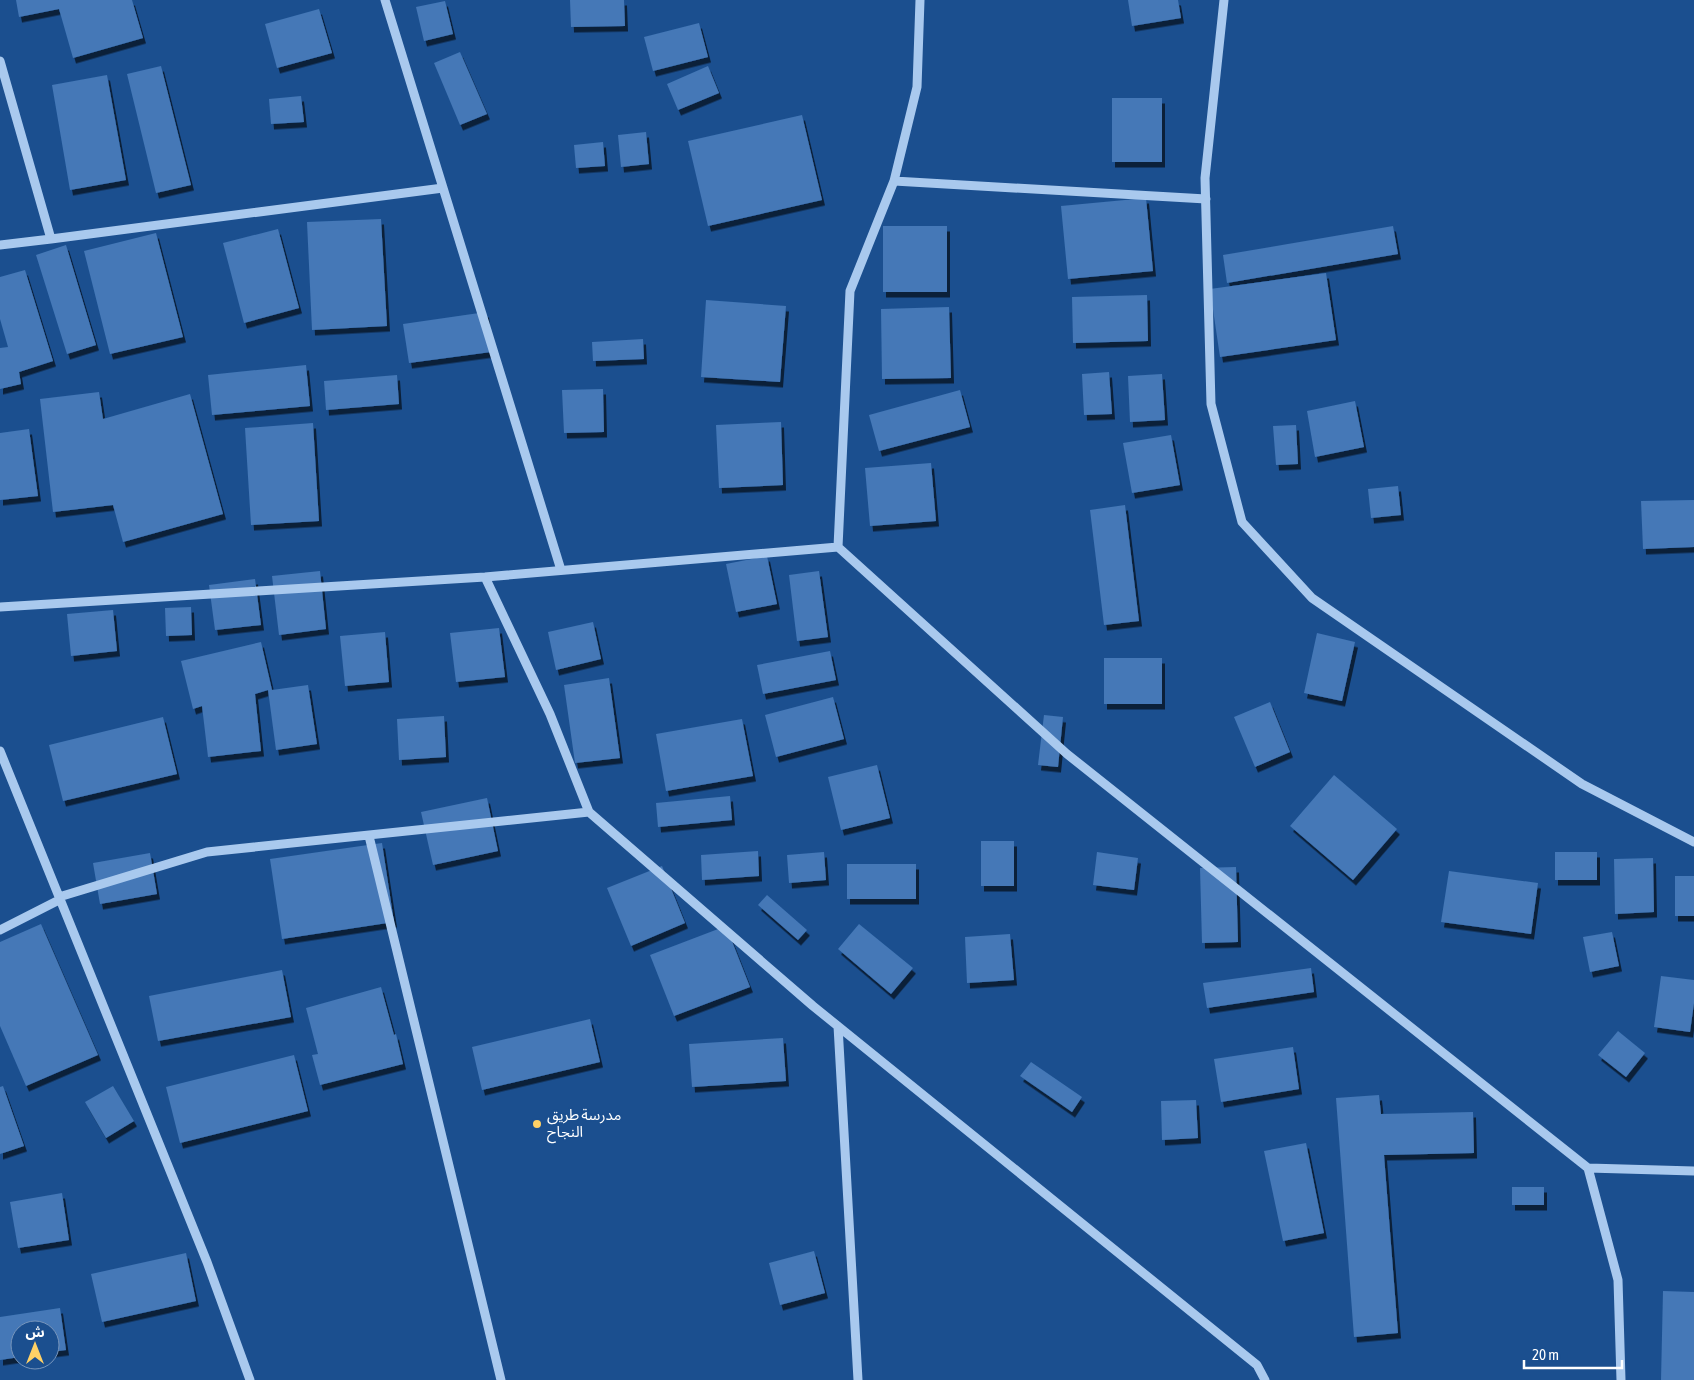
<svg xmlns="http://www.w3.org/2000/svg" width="1694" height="1380" font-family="'Asap Condensed','Noto Sans Arabic',sans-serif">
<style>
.building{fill:#4478b7;filter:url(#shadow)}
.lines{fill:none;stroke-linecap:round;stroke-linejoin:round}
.minor{stroke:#a9c9ee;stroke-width:9}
.poi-dot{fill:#ffd166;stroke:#1b4f8f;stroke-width:2}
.labels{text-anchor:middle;stroke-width:4;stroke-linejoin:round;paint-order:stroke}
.poi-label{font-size:15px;fill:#fff;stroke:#1b4f8f;text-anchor:start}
</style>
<defs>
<filter id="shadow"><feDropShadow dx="3" dy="5.5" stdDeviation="0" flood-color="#0009"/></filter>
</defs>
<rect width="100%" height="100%" fill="#1b4f8f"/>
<path class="building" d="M16,0H132L143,38L73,58L59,9L19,17Z
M570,0H624L625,26L571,27Z
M1128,0H1178L1181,18L1132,26Z
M445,1L453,34L424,41L416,7Z
M319,9L332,53L277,68L265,24Z
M699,23L708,57L653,71L644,37Z
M460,52L487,114L460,125L434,63Z
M161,66L191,185L156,193L127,74Z
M708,66L719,93L678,110L667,84Z
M107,75L126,180L70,190L52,85Z
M301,96L304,122L271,124L269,99Z
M1112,98H1162V162H1112Z
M802,115L822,200L708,226L688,141Z
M646,132L649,164L621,167L618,135Z
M603,142L605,166L576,168L574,145Z
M1146,198L1153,271L1068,279L1061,206Z
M381,219L387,326L312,330L307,222Z
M883,226H947V292H883Z
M1393,226L1398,254L1227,283L1223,255Z
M278,229L299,308L244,323L223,243Z
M156,233L183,337L110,354L84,251Z
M66,245L96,345L67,354L36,255Z
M25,270L53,361L19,372L21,384L0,389V348L8,347L0,319V277Z
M1326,273L1336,340L1220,357L1210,289Z
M1147,295L1148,341L1073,343L1072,297Z
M706,300L786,306L780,382L701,377Z
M949,307L951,378L882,379L881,309Z
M486,312L491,352L409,363L403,324Z
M643,339L644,359L593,361L592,342Z
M306,365L310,406L212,415L208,375Z
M1109,372L1112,414L1084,415L1082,374Z
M1162,374L1165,420L1130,422L1128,376Z
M397,375L399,404L326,410L324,381Z
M603,389L604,432L564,433L562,390Z
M960,390L970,427L879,451L869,415Z
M99,392L103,419L190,394L223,514L123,542L113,505L53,512L40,399Z
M1355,401L1364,447L1315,457L1307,411Z
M781,422L783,485L719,488L716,425Z
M313,423L319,521L251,525L245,428Z
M1296,425L1298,464L1276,465L1273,426Z
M29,429L38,496L0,500V433Z
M1171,435L1180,485L1132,493L1123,443Z
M931,463L936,521L870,526L865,468Z
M1398,486L1401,515L1371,518L1368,489Z
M1694,500V547L1643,549L1641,501Z
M1125,505L1139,621L1104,625L1090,510Z
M767,556L777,604L736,612L726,564Z
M320,571L326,629L279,635L272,576Z
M819,571L828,637L797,641L789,575Z
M255,579L261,625L215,630L209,585Z
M191,607L192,635L166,636L165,608Z
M113,610L117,651L71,656L67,614Z
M593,622L601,659L556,670L548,632Z
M499,628L505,677L456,682L450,633Z
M385,632L389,682L345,686L340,636Z
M1317,633L1355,642L1342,701L1304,693Z
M261,642L272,690L308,685L317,744L276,750L268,690L255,694L261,751L208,757L202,706L193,709L181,661Z
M830,651L836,680L763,694L757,665Z
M1104,658H1162V704H1104Z
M609,678L620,758L575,763L564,685Z
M833,697L844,739L776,757L765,715Z
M1270,702L1290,752L1255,767L1234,717Z
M1044,715L1063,717L1058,767L1038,765Z
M444,716L446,757L399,760L397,719Z
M163,717L177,774L63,801L49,745Z
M742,719L753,776L666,791L656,734Z
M877,765L890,818L841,830L828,777Z
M1334,775L1397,829L1353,880L1290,826Z
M730,796L732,820L658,827L656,803Z
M487,798L498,851L433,865L421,812Z
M981,841H1014V886H981Z
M382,843L394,922L282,939L270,859Z
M758,851L759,876L702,880L701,855Z
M824,852L826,880L789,883L787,855Z
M1097,852L1138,858L1134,890L1093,885Z
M1555,852H1597V880H1555Z
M150,853L157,894L100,904L93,863Z
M1653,858L1654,912L1615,914L1614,859Z
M847,864H916V899H847Z
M662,866L685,923L631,946L607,888Z
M1236,867L1238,942L1202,943L1200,868Z
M1449,871L1538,883L1531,934L1441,922Z
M1675,876H1694V916H1675Z
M767,895L807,930L798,940L758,905Z
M41,924L98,1055L26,1086L0,1026V942Z
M859,924L913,968L891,994L838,949Z
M726,926L750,987L674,1016L650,955Z
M1612,932L1619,966L1590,972L1583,937Z
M1010,934L1014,980L967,983L965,937Z
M1311,968L1314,992L1207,1008L1203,983Z
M282,970L291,1017L158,1041L149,996Z
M1661,976L1694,980V1003L1690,1032L1654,1027Z
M381,987L394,1035L396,1034L403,1064L320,1085L312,1055L318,1054L306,1008Z
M590,1019L600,1062L482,1090L472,1047Z
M1618,1031L1645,1053L1626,1077L1598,1055Z
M783,1038L786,1081L692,1087L689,1044Z
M1293,1047L1299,1089L1221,1102L1214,1059Z
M294,1055L308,1111L180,1143L166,1087Z
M1031,1062L1082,1097L1072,1112L1020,1076Z
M3,1086L24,1146L0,1154V1087Z
M113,1086L134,1121L106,1138L85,1102Z
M1379,1095L1381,1114L1473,1112L1474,1153L1384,1155L1398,1333L1354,1337L1336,1098Z
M1196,1100L1198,1138L1162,1140L1161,1101Z
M1306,1143L1324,1233L1283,1241L1264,1151Z
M1512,1187H1544V1205H1512Z
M62,1193L69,1240L18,1248L10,1202Z
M814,1251L825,1293L780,1305L769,1263Z
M186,1253L196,1301L102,1322L91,1274Z
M1663,1291L1694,1292V1380H1661Z
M60,1308L66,1350L50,1352V1330H20V1357L0,1360V1317Z"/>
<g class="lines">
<path class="minor" d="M385,0L561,570
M1224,0L1205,178L1211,404L1242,522L1312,598L1582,784L1694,842
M0,61L51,239L443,188
M894,181L1206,199
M0,245L51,239
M838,547L850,291L894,181L917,87L920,0
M485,577L550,714L589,812L813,1006L1257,1365L1265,1380
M0,607L485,577L838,547L1067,754L1588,1168L1618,1280L1621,1380
M0,751L207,1262L250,1380
M369,836L501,1380
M0,930L59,900V897L207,852L589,812
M838,1026L858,1380
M1588,1168L1694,1171"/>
</g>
<circle class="poi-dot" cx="537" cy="1124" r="5"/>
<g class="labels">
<g class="poi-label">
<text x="547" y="1120">مدرسة طريق<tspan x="547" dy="17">النجاح</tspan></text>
</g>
</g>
<g transform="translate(35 1345)"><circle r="24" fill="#1b4f8f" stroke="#7695bc"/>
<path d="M0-4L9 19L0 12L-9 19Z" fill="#ffd166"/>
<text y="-8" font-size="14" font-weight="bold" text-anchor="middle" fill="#ffffff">ش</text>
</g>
<path d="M1524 1360v8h98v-8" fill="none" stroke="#ffffff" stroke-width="2.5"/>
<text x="1532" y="1360" font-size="15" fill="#ffffff" stroke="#1b4f8f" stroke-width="4" paint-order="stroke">20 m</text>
</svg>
